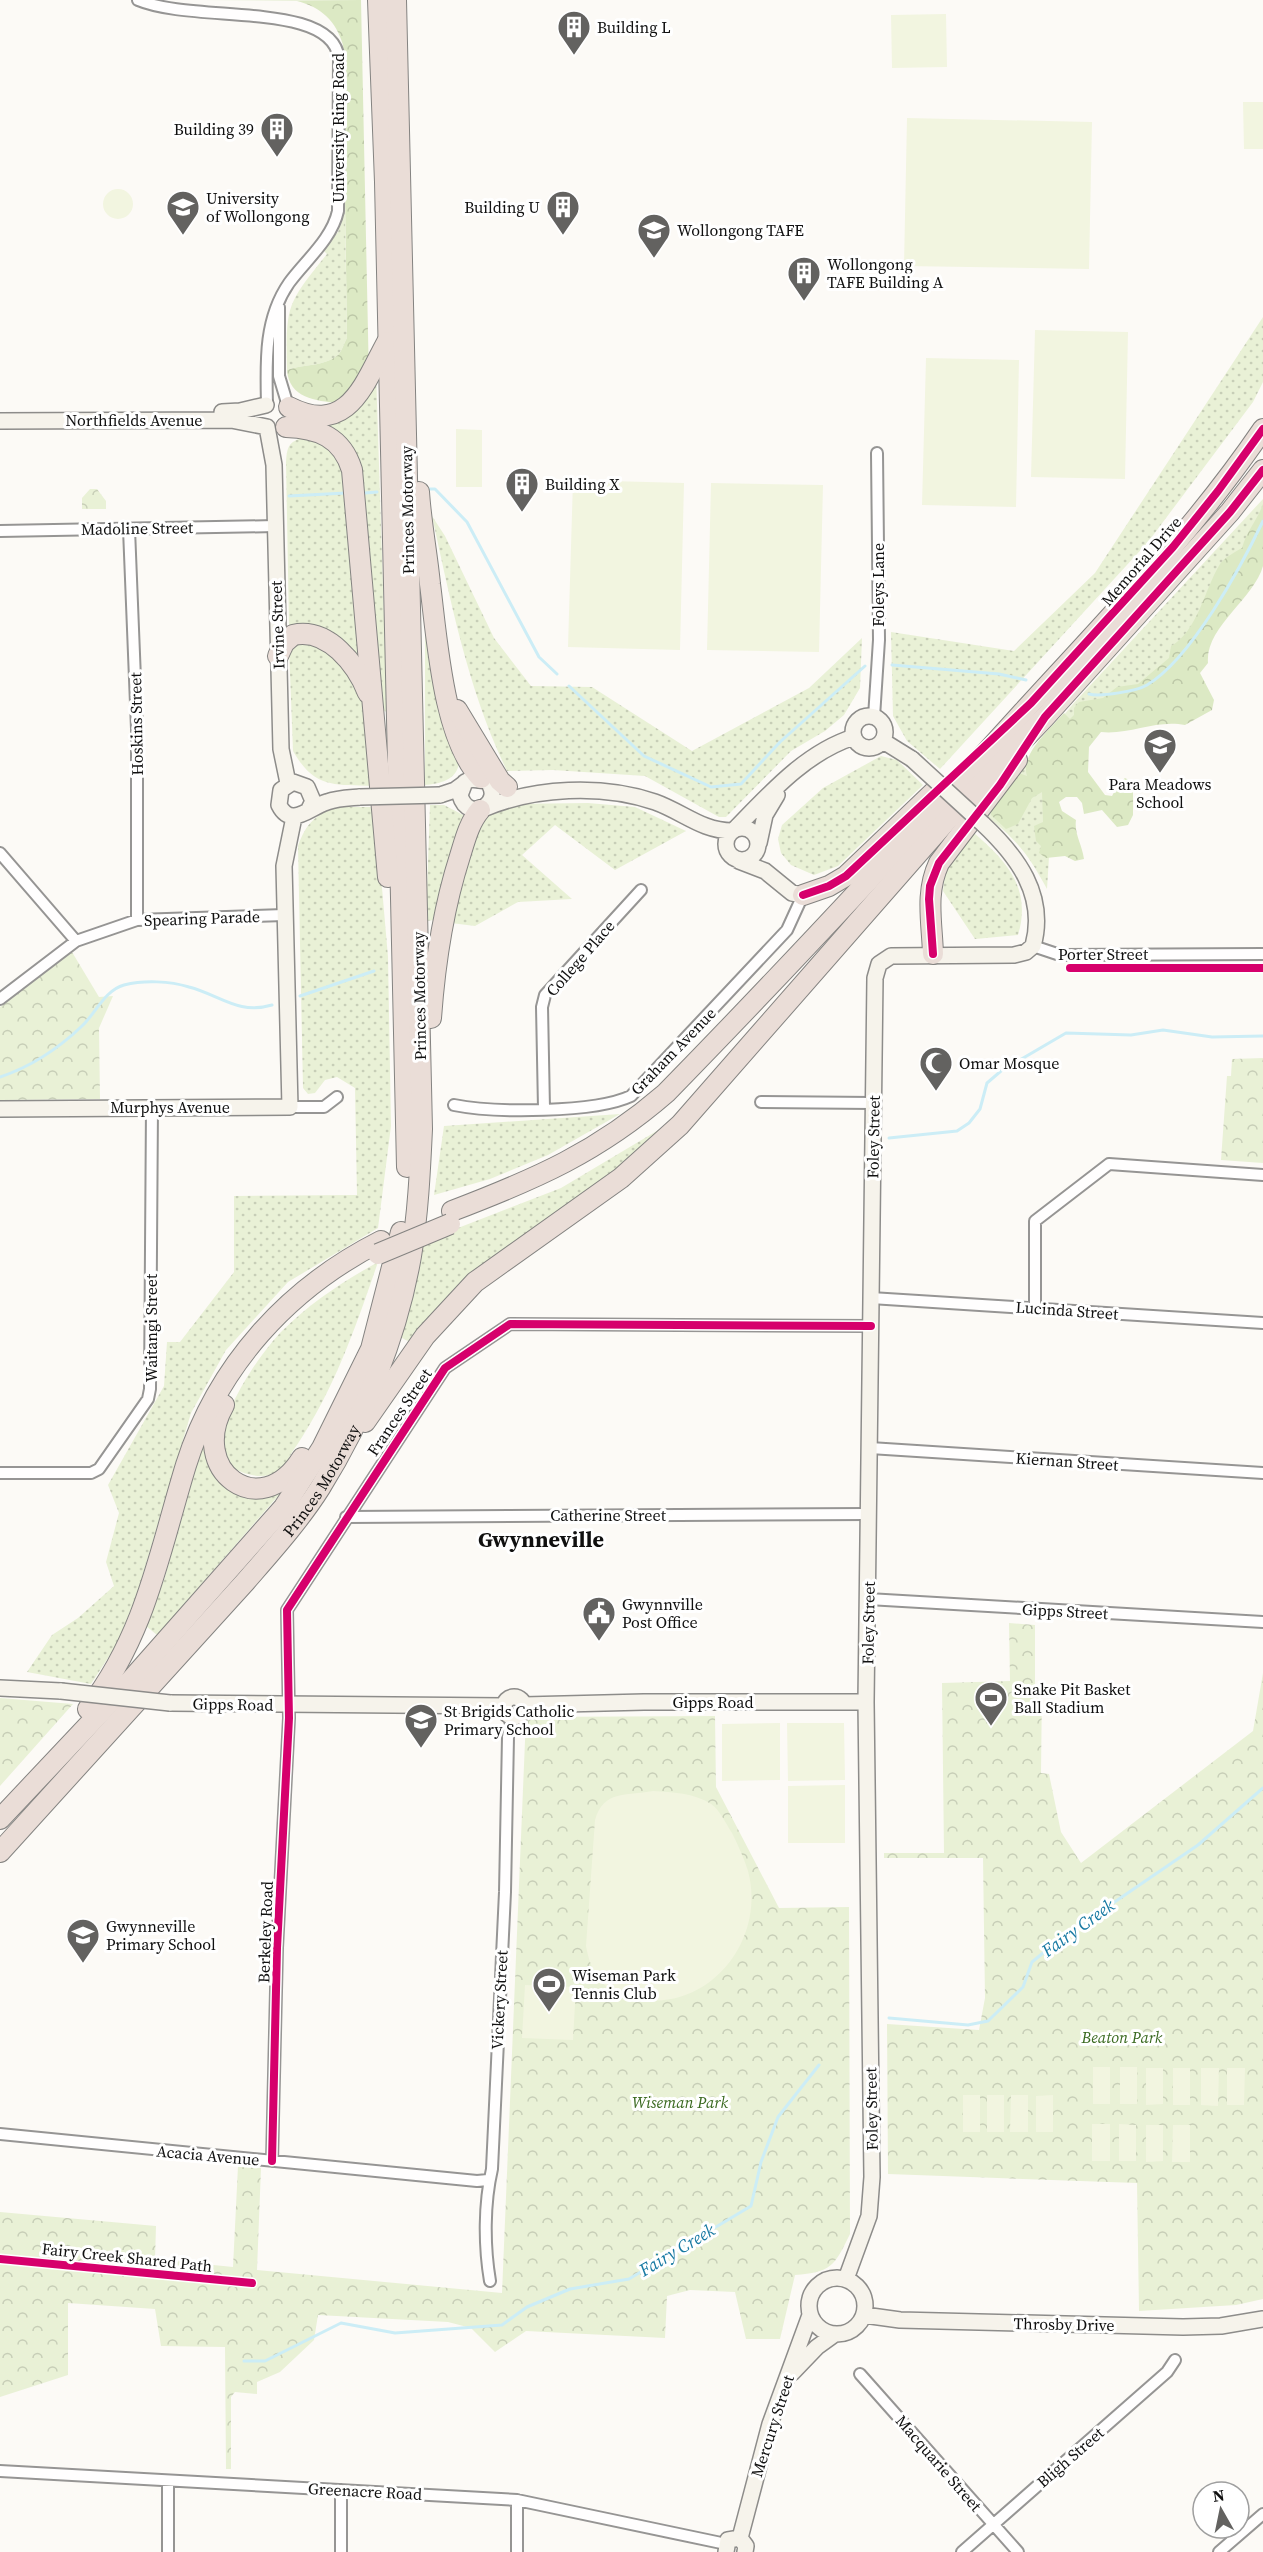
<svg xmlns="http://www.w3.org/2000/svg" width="1263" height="2552" font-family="'Source Serif 4',serif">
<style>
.grass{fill:url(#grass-dots)}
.forest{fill:url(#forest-crowns)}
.park{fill:url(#park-crowns)}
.pitch{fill:#f2f5e0}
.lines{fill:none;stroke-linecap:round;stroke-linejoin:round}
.stream{stroke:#ccedf6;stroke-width:3}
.street-casing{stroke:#969594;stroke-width:14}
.secondary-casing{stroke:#8d8c8a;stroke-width:18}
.highway-casing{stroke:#848381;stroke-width:22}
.street{stroke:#fffefe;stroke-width:10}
.secondary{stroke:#f6f3eb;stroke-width:15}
.highway{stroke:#eaddd7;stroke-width:20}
.secondary-bridge-casing{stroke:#8d8c8a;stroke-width:18;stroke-linecap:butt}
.highway-bridge-casing{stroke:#848381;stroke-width:22;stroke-linecap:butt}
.secondary-bridge{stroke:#f6f3eb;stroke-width:15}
.highway-bridge{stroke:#eaddd7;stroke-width:20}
.cycleway-casing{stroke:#fff;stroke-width:11}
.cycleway{stroke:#d6006c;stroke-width:8}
.labels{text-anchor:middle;stroke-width:6;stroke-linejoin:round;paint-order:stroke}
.poi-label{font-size:16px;fill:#101010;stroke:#fff;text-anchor:start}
.street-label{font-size:16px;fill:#101010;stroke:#fff}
.park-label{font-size:16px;font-style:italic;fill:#39691f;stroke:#fff}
.water-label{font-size:18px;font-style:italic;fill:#187aa3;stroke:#fff}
.district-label{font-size:22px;font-weight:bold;fill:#101010;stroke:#fff}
</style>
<defs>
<pattern id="grass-dots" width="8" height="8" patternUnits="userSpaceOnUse" patternTransform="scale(1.5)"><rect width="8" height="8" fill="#e9f1d6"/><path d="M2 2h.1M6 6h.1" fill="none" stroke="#c7ceb7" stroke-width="1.8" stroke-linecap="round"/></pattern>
<pattern id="forest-crowns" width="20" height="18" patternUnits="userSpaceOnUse" patternTransform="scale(1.5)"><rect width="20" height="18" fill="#dce9c4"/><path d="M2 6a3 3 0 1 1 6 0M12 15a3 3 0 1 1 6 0" fill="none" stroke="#bcc7a7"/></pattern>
<pattern id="park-crowns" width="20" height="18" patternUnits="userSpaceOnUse" patternTransform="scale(1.5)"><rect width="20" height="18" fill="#e9f1d6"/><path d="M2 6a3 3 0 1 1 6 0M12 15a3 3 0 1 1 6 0" fill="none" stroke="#c7ceb7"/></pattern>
</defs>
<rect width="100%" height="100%" fill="#fcfaf6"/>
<path class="grass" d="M345,211L347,338C344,343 342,351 338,355C324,367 302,364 287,370C286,305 286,305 327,254L323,250L338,232Z
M1263,317V382L1253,402L1148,542L940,769L907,741L893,716L891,632L1014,651L1095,573Z
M376,372L387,712L378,709L351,445L345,438L318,419Z
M304,437L332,446L345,471L363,662L316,632L289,625L286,463C287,447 288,442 304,437Z
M1263,499V543L1175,683L1106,701L1054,777L1047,889C1027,852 1016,839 983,813L1073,704Z
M432,516L445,536L494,638L531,686L592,687L692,751L809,688L862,638L860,688L844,715L825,731L791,751L726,817H719L645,776L553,770L507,771C468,690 451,603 432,516Z
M425,621L459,763C457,780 439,784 425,785Z
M306,637L349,667L366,709L373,786C333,784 315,789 293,751L289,647Z
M881,756L897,760L923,785L838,866L814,875L791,865L781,853L778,839L782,825L823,788Z
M588,803L635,807L686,831L615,870L555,825L522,855L572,899L518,902L475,926L451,923L475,832L485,817L509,804Z
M430,805H444L467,817L434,920L426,921Z
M335,807H375L388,957L391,1126L378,1228L288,1282L226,1350L191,1413L137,1594L117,1644L91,1684L27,1672L52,1635L78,1618L114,1586L106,1562L119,1513L108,1485L164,1386L167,1342H180L234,1272V1196L357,1195L355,1088L337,1077L325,1080L315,1093L308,1094L303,1088L298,846C306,824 314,816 335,807Z
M968,828C1003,857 1033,886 1018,935L975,939L943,891L947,859Z
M620,1114L548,1155L490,1179L434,1195L444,1126Z
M660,1129L662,1131L613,1176L495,1257L444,1300L410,1342L400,1337L422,1242L561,1188Z
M378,1262C356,1326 335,1388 297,1445C291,1452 286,1466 278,1471C270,1477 257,1477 248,1474C184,1458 258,1355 282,1331C310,1303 344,1281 378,1262Z
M204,1440C209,1464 216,1488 243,1494C254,1497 274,1490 285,1488L157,1635L146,1626L164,1580Z"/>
<path class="forest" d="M361,0L369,380L338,403C316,401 289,398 287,370C302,364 324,367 338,355C342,351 344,343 347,338L343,45C336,21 321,7 297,1H201Z
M1263,504C1263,521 1263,551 1263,566C1254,599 1205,627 1208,663L1200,673L1214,700L1212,710L1185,725C1157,719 1130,735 1101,732L1089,747L1088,772L1105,795L1112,796L1119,783L1125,778L1133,782V815L1128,825L1117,827L1102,810L1084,814L1082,803L1077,797H1066L1059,802L1062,811L1076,820C1074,834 1082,844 1084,859L1075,861L1065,856L1046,858L1039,853L1041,846L1036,841L1034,826L1043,822L1042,792L1032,798L1018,824L1006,829L991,815L992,801L1016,772L1027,776C1020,754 1050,729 1064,713L1070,719L1074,715V708L1079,702L1103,698L1117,687L1138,684L1169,658L1171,646C1198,631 1204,590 1220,564C1224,558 1235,552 1242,548C1247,530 1257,521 1263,504Z"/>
<path class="park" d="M90,489H97L106,501V509H82V498Z
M72,952L99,997L113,996L99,1028L100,1099L0,1100V1007Z
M1263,1058V1163L1221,1160L1227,1076H1231L1232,1059Z
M1009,1623L1035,1625V1686L1042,1687L1041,1773L1049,1774L1061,1832L1081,1863L1253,1731L1263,1673V2299L1236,2305L1139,2311L1137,2183L888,2174L887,2024L979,2030L985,1998L983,1858H884V1853H944L942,1683L1010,1681Z
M0,1698L73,1704L0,1786Z
M715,1716L716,1787L779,1908L849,1907L850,2234C834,2267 831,2272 795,2275L780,2339H746L735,2292L690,2290L667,2296L665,2338L526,2331L495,2352L471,2328L448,2322L318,2315L314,2340L280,2372L257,2382V2394L235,2392L231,2397V2469H226L225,2347L161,2346L155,2309L68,2303V2375L0,2397V2212L156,2226L155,2259L233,2267L238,2166L261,2168L257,2270L502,2293L526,1717Z"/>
<path class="pitch" d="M946,14L947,67L892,68L891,15Z
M1243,102H1263V149H1244Z
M907,118L1092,122L1089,269L904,266Z
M103 204a15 15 0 1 1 30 0a15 15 0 1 1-30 0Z
M1035,330L1128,332L1125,479L1031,477Z
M926,358L1019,360L1016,507L922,505Z
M456,429L482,430V487H456Z
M573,480L684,483L680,650L568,647Z
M711,483L823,485L819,652L707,650Z
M780,1723V1780L722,1781V1724Z
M787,1723H844L845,1780L788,1781Z
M845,1785V1843H788V1786Z
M653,1791C672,1792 694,1793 711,1804C720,1810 726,1824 732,1833C738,1845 744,1858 748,1871C767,1942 706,2015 633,1998C604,1992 591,1975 586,1946L595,1820C604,1790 625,1796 653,1791Z
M525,1985L576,1987L573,2040L522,2038Z
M1093,2067H1110V2104H1093Z
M1120,2067H1137V2104H1120Z
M1146,2068H1163V2104L1146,2105Z
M1173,2068H1190V2105H1173Z
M1201,2068H1219L1218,2106L1201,2105Z
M1227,2068H1245L1244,2105H1227Z
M963,2095H980V2132H963Z
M987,2095H1004V2132H987Z
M1011,2095H1028V2132H1010Z
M1053,2095V2132H1036V2096Z
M1092,2124H1110V2161H1092Z
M1119,2124L1136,2125V2161H1119Z
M1146,2125H1163V2161L1146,2162Z
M1173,2125H1190V2162H1172Z"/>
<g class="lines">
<path class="stream" d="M429,489H435L467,522L539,657L557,674
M365,493L377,492
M289,496L346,493
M892,665L999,674L1026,680
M569,686L644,756L711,787L741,784L780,742L865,666
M1089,694C1101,697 1137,691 1147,685C1191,659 1241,567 1263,521
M300,996L374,971
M0,1077C30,1067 59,1048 82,1026C95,1014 105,990 124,985C144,980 170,981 189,987C220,995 238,1015 272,1005
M889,1138L957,1131L969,1123L980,1109L987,1083L1001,1071L1066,1033L1131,1035L1163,1030L1212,1037L1263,1036
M889,2018L968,2025L988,2021L1023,1987L1032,1962L1059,1940L1198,1845L1263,1788
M244,2361H265L341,2323L395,2333L502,2325L527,2307L570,2289L629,2279L751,2206L761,2162L778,2117L819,2065"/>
<g class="street-casing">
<path id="street" d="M138,0C195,24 333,0 339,59L338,211C332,239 305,261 289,283C264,319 266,362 267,404
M279,307V376L288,406
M129,529L137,729V920
M0,531L275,526
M874,717L879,640L877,453
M0,853L76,941
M1033,946L1060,955L1263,954
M0,999L76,941L137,920L284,915
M761,1102L873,1103
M454,1105C494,1113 595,1113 631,1096L787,930L803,895
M290,1107H324L337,1097
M544,1108L542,1007L545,995L641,890
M871,1298L1263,1323
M1035,1308V1221L1109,1164L1263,1175
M870,1448L1263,1473
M0,1473H91L99,1469L148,1399L150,1389L152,1107
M346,1517L869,1514
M868,1599L1263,1622
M0,2134L477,2181L488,2180
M272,2161L277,1948L289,1718L287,1610L445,1368L510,1324L871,1326
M490,2281C484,2245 484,2204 492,2169L505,1892L508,1737L512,1717
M860,2374L1018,2552
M0,2471L517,2500L726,2544
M168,2482V2552
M341,2490V2552
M517,2552V2500
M962,2552L1167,2372L1175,2360
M1219,2552L1263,2514"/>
</g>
<g class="secondary-casing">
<path id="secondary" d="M222,412L240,411L266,405
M0,421L231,420L267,427
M267,427L274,465L281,749L288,783
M853 732a16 16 0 1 1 32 0a16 16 0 1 1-32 0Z
M883,741L912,759
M465,782L460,795C468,825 507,802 486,780
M440,795L455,790L470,779L488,781
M483,809C535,787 602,784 655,802C683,812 702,831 732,831
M308,811L313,801L307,787L293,782L281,790L279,805C291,829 310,807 327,802C338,798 349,798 360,797
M726 844a16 16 0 1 1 32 0a16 16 0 1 1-32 0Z
M735,829C769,794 806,752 854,737
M759,843L765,815L777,795
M739,861L765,871L792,893L803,895
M0,1109L290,1107L284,866L294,817
M0,1688L61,1691
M504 1707a10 10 0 1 1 20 0a10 10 0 1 1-20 0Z
M170,1703L504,1706
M524,1705L644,1702H866
M809 2306a28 28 0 1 1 56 0a28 28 0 1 1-56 0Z
M846,2279L869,2216L872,2177L866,1702L875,978L879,964L891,956L1014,955L1026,952L1033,946C1047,895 1017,856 983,824
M864,2315L900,2320L1183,2327L1221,2326L1263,2319
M792,2373L817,2347L835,2334
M740,2538L770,2424L810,2315
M740,2538L746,2546L745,2552
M726,2552L728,2540L740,2538"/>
</g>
<g class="highway-casing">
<g id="highway">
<path d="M378,0L385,182L407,1167"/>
<path d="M289,407C348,437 364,384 387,342"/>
<path d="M286,427C318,428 342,437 352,470L388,877"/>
<path d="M419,492C421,523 427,553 430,584C437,638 443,739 481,778"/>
<path d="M278,656L284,643L293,635C328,627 357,665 368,693"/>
<path d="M457,710L500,781L507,787"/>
<path d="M803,895L829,886L846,876L938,788"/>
<path d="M933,954C932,922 925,893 939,863L1017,760"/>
<path d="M431,1018C435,963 443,909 460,856C465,840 469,823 480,810"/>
<path d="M452,1211C536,1179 598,1152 666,1093C788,968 906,841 1023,712C1107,620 1193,532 1263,429"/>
<path d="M224,1405C187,1470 260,1525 302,1458"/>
<path d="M365,1422L425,1336L475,1282L621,1178L680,1125L949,818L1045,717L1230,512L1263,470"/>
<path d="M88,1709C146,1634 159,1553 186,1465C217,1366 288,1288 381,1241"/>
<path d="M0,1819L131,1680L284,1507L322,1448L371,1349L401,1232"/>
<path id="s1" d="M0,1852L246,1581C272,1551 299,1521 320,1488C363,1419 397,1337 411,1256C418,1214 420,1172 422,1129L396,0"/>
</g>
</g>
<use href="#street" class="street"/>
<use href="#secondary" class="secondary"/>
<use href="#highway" class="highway"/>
<g class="secondary-bridge-casing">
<path id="secondary-bridge" d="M912,759L983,824
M360,797L440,795
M61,1691L170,1703"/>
</g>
<g class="highway-bridge-casing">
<path id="highway-bridge" d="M378,1254L450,1224"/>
</g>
<use href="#secondary-bridge" class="secondary-bridge"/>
<use href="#highway-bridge" class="highway-bridge"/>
<g class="cycleway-casing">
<path id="cycleway" d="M803,895L829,886L846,876L1031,703L1173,547L1218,491L1263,429
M933,954L929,899L930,886L939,863L1000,785L1045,717L1230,512L1263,470
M1070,968H1263
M272,2161L277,1948L289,1718L287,1610L445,1368L510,1324L871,1326
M0,2259L252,2283"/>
</g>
<use href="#cycleway" class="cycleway"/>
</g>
<defs>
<g id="building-pin" transform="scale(1.725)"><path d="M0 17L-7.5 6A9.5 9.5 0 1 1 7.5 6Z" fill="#636260" stroke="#fff"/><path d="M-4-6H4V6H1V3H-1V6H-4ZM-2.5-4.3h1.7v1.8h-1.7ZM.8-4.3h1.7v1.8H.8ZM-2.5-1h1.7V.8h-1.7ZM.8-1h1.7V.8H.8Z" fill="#fff"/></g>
<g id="university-pin" transform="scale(1.725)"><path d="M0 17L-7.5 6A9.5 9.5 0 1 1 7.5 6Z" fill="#636260" stroke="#fff"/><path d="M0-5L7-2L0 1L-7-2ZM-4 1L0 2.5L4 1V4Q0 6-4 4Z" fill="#fff"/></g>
<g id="school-pin" transform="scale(1.725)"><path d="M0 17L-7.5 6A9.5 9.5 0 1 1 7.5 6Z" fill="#636260" stroke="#fff"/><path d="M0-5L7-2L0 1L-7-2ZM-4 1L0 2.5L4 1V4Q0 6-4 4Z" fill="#fff"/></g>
<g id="mosque-pin" transform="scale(1.725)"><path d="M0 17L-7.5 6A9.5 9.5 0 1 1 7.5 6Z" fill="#636260" stroke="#fff"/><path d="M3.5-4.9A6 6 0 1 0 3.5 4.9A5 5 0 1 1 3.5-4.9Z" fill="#fff"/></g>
<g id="civic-pin" transform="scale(1.725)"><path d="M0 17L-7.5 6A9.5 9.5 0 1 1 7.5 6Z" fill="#636260" stroke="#fff"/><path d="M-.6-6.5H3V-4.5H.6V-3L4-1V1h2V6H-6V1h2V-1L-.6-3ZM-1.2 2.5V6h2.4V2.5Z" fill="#fff"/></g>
<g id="stadium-pin" transform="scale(1.725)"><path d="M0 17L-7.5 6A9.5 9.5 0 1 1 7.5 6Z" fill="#636260" stroke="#fff"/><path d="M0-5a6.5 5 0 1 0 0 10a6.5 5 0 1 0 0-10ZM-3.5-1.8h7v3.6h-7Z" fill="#fff"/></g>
</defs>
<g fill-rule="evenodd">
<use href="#building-pin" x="574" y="27"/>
<use href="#building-pin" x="277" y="129"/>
<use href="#university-pin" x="183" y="207"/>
<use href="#building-pin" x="563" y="207"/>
<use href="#university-pin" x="654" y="230"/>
<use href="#building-pin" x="804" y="273"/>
<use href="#building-pin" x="522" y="484"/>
<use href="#school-pin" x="1160" y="745"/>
<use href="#mosque-pin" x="936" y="1063"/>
<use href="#civic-pin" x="599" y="1613"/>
<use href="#stadium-pin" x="991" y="1698"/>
<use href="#school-pin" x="421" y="1720"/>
<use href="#school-pin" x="83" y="1935"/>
<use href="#stadium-pin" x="549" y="1984"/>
</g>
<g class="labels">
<g class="poi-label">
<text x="597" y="33">Building L</text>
<text x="254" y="135" text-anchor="end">Building 39</text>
<text x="206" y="204">University<tspan x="206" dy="18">of Wollongong</tspan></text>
<text x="540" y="213" text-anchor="end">Building U</text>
<text x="677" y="236">Wollongong TAFE</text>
<text x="827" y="270">Wollongong<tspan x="827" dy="18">TAFE Building A</tspan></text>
<text x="545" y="490">Building X</text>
<text x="1160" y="790" text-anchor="middle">Para Meadows<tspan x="1160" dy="18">School</tspan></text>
<text x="959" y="1069">Omar Mosque</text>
<text x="622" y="1610">Gwynnville<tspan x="622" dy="18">Post Office</tspan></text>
<text x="1014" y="1695">Snake Pit Basket<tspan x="1014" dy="18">Ball Stadium</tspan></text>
<text x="444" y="1717">St Brigids Catholic<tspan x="444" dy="18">Primary School</tspan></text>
<text x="106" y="1932">Gwynneville<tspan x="106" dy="18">Primary School</tspan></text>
<text x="572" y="1981">Wiseman Park<tspan x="572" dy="18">Tennis Club</tspan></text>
</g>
<g class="street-label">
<text transform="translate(338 128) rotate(-90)" y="6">University Ring Road</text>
<text x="134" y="426">Northfields Avenue</text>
<text transform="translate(407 510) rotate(-91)" y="6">Princes Motorway</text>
<text transform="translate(137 528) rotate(-1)" y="6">Madoline Street</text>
<text transform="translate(1141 561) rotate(-49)" y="6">Memorial Drive</text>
<text transform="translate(878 585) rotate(-90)" y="6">Foleys Lane</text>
<text transform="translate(277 625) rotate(-92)" y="6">Irvine Street</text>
<text transform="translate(136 724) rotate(-91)" y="6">Hoskins Street</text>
<text transform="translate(202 918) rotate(-2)" y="6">Spearing Parade</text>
<text x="1103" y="960">Porter Street</text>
<text transform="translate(580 958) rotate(-49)" y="6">College Place</text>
<text transform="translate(419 996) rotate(-91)" y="6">Princes Motorway</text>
<text transform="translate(673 1051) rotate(-46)" y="6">Graham Avenue</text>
<text x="170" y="1113">Murphys Avenue</text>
<text transform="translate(873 1137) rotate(-89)" y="6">Foley Street</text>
<text transform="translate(1067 1310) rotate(4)" y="6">Lucinda Street</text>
<text transform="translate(151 1328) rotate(-90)" y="6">Waitangi Street</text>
<text transform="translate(399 1412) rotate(-56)" y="6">Frances Street</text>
<text transform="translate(1067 1461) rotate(4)" y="6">Kiernan Street</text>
<text dy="6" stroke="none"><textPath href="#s1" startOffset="492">Princes Motorway</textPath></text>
<text x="608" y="1521">Catherine Street</text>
<text transform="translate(1065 1611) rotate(3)" y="6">Gipps Street</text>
<text transform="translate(868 1623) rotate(-89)" y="6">Foley Street</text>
<text x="713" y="1708">Gipps Road</text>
<text transform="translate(233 1704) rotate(1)" y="6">Gipps Road</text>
<text transform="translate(265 1932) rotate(-88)" y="6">Berkeley Road</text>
<text transform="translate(499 2000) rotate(-87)" y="6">Vickery Street</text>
<text transform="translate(871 2109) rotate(-91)" y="6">Foley Street</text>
<text transform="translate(208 2155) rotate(5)" y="6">Acacia Avenue</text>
<text transform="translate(127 2257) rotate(6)" y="6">Fairy Creek Shared Path</text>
<text transform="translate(1064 2324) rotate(1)" y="6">Throsby Drive</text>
<text transform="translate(772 2426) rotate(-72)" y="6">Mercury Street</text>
<text transform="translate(1070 2457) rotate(-41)" y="6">Bligh Street</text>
<text transform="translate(939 2463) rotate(49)" y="6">Macquarie Street</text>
<text transform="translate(365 2491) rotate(3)" y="6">Greenacre Road</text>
</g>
<g class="park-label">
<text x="1122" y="2043">Beaton Park</text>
<text x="680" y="2108">Wiseman Park</text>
</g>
<g class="water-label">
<text transform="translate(1078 1928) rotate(-36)" y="6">Fairy Creek</text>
<text transform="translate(677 2250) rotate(-31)" y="6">Fairy Creek</text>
</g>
<g class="district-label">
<text x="541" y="1547">Gwynneville</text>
</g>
</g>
<g transform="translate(1221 2510) rotate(351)"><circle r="28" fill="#ffffff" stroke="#9f9f9f" stroke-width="1.5"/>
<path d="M0-4.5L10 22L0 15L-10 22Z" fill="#636260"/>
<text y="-9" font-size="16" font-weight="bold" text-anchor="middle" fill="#101010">N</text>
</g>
</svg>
